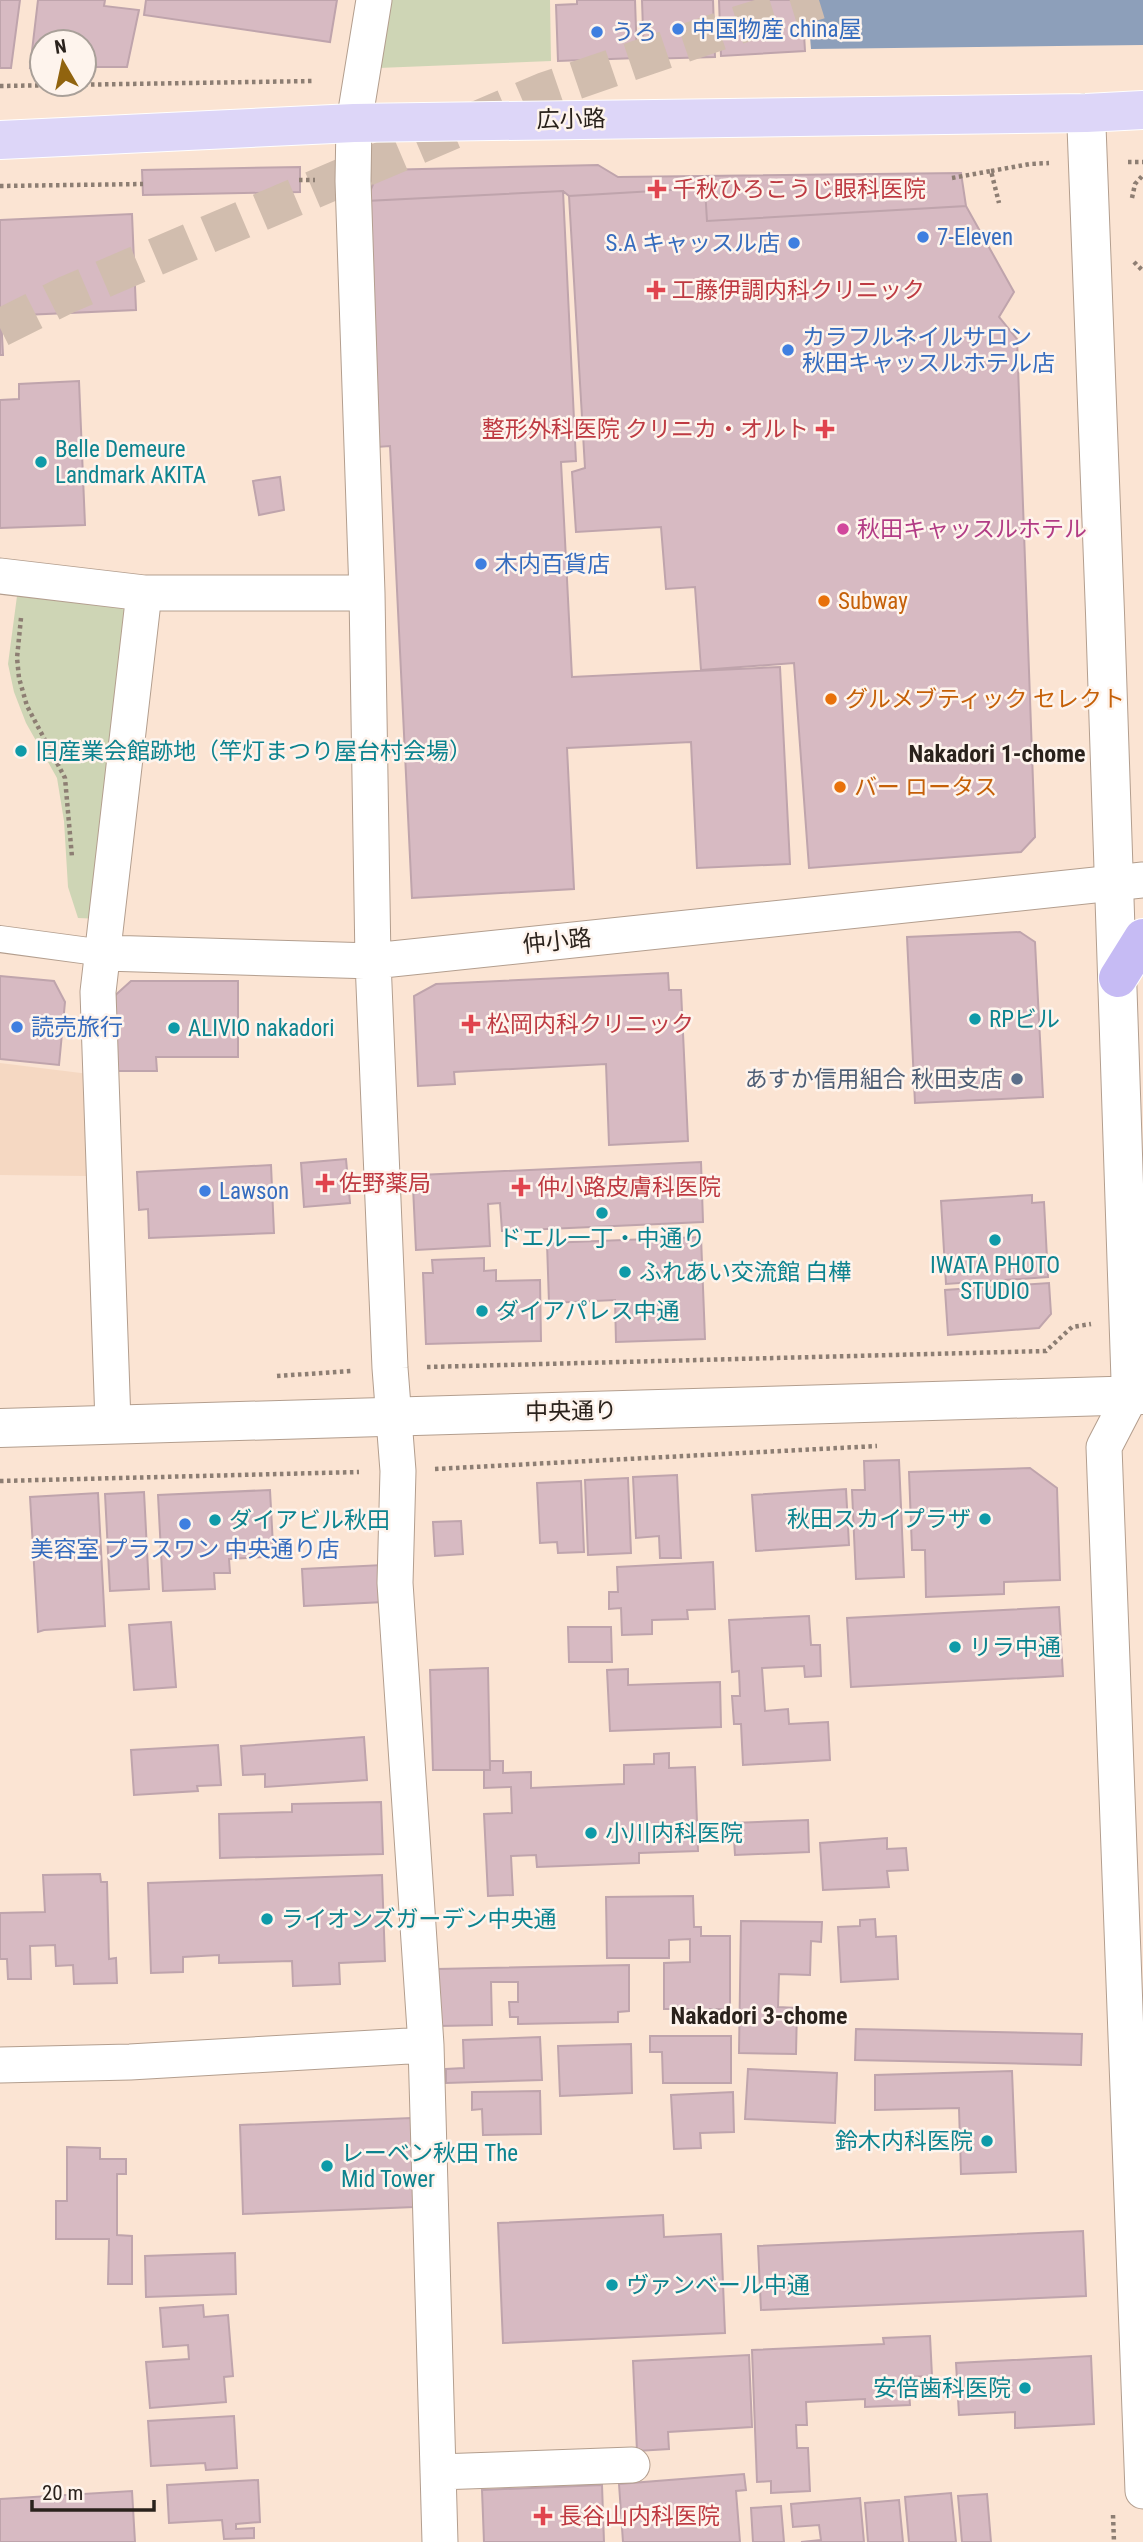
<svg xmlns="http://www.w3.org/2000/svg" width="1143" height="2542" font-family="'Roboto Condensed','Noto Sans JP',sans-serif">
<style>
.built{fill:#f5d8c2}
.green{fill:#ced5b5}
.water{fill:#8d9fba}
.building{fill:#d7bac2;stroke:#bfa4ac;stroke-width:2}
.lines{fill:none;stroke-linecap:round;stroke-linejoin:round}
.motorway-tunnel{stroke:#d1bdae;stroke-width:38;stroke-dasharray:38 19;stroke-linecap:butt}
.pedestrian-casing{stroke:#b39e8e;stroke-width:28}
.minor-casing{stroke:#b39e8e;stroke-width:37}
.tertiary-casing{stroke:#b39e8e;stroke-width:40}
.primary-casing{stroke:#fff;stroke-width:40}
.motorway-casing{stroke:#fff;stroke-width:40}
.path{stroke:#8d7e73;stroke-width:4.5;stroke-dasharray:3.5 3.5;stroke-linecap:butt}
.pedestrian{stroke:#fff;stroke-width:26}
.minor{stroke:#fff;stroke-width:35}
.tertiary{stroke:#fff;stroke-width:38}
.primary{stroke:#ddd6f8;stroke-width:38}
.motorway{stroke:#c6bbf4;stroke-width:38}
.shop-dot{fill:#3f7fe0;stroke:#fef4ed;stroke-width:2.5}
.health-dot{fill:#e0444e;stroke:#fef4ed;stroke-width:2.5}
.culture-dot{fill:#0f9aa8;stroke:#fef4ed;stroke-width:2.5}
.hotel-dot{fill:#d1479c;stroke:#fef4ed;stroke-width:2.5}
.food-dot{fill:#e8710a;stroke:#fef4ed;stroke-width:2.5}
.service-dot{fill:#5c6f8a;stroke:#fef4ed;stroke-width:2.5}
.labels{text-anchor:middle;stroke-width:5;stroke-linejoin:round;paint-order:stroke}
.shop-label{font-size:23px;fill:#366cbe;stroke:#fef4ed;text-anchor:start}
.street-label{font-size:23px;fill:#2a221c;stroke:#fef4ed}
.health-label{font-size:23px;fill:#be3a42;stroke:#fef4ed;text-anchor:start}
.culture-label{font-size:23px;fill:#0d838f;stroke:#fef4ed;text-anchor:start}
.hotel-label{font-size:23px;fill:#b23c85;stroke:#fef4ed;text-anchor:start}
.food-label{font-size:23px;fill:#c56008;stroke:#fef4ed;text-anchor:start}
.service-label{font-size:23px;fill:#4e5e75;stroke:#fef4ed;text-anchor:end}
.neighbourhood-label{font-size:24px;font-weight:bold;fill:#2a221c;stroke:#fef4ed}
</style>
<rect width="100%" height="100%" fill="#fbe4d3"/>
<path class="built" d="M0,1063L89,1074L87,1176L0,1175Z"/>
<path class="green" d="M388,0H550L551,61L378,68Z
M17,596L123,608L135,620L102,919L78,918L68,887L64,821L57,778L26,723L14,692L8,664Z"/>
<path class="water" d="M807,0H1143V45L811,49Z"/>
<path class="building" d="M0,0H20L11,68H0Z
M38,0H105L104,6L139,10L127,67H84V42H42V68H30Z
M146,0H337L330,42L144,15Z
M577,0H635L637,58L558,61L556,5L577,4Z
M642,0H713L715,57L644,59Z
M719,0H802L805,51L721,56Z
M598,165L618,177L961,173L966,206L707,221L705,188L569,196L563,191L366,201L379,170Z
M300,167V192L143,195L142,170Z
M705,188L707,221L966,206L1014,292L999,317L1017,339L1035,837L1021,852L809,868L794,663L701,670L695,587L666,589L661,527L576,532L572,472L585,468L569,196Z
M563,191L576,461L561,462L572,677L780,667L790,864L697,868L691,742L567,748L574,889L412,898L390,446L377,447L366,201Z
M132,214L136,310L1,316L3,355H0V220Z
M79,381L85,525L0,528V400L19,399V384Z
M280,477L284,510L259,515L253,481Z
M1020,932L1035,942L1043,1097L915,1103L907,937Z
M668,973L669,990H681L688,1141L609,1145L606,1064L454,1072L455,1084L418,1086L414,996L436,984Z
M0,976L54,981L65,1002L59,1065L0,1059Z
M131,981H238V1057H156L157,1071H110V1000Z
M346,1159L350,1203L304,1207L301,1163Z
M701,1162L703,1222L502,1231L500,1203L488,1204L490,1246L416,1250L413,1187L419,1175Z
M271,1165L274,1233L149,1238L148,1209L139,1210L137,1172Z
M1032,1195V1203L1044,1202L1048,1277L946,1284L941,1201Z
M701,1237L705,1339L616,1342L615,1300L549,1303L547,1243Z
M484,1258V1271L496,1270V1281L540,1280L541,1341L426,1344L423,1273H433L432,1260Z
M1049,1283L1051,1314L1039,1328L948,1335L945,1290Z
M899,1460L904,1577L856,1579L852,1490H865L864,1461Z
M1030,1468L1057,1488L1060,1580L1004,1582V1594L926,1597L925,1550H912L909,1472Z
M677,1475L681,1558H660L659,1536L636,1538L633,1477Z
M628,1478L631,1553L588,1555L585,1480Z
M581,1481L584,1552L558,1553L557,1542L540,1543L537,1483Z
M846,1489L849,1545L756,1551L752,1495Z
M270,1490L273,1546H264V1557L229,1559L230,1573H214L215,1589L163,1591L158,1495Z
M144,1492L149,1589L110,1591L105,1494Z
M98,1493L105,1626L44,1630L38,1632L30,1497Z
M461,1521L463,1554L435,1556L433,1522Z
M713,1562L715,1609L687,1610L688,1619L652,1620V1634L622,1635L621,1608L609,1609V1592H618L617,1567Z
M383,1565L384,1602L304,1606L302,1569Z
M1059,1607L1063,1676L851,1687L847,1618Z
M809,1616L811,1645H820L821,1676L805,1677L804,1666L762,1668L765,1711L788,1709L789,1724L828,1722L830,1760L743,1765L741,1724H734L732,1696H740L739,1671L732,1672L729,1620Z
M171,1622L176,1687L134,1690L129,1625Z
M568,1627H611L612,1662H569Z
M488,1668L490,1770H433L430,1670Z
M628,1669V1685L720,1682L721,1727L610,1731L607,1670Z
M364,1737L367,1780L265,1787V1774L243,1775L241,1746Z
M218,1745L221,1785L197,1786L198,1791L134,1795L131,1750Z
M669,1753V1768L695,1767L698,1851L639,1853V1863L537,1867L536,1855L511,1856L513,1895L488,1896L484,1814L512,1813L511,1787L484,1788V1770H490V1761H503V1773L531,1772V1788L624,1784V1765L654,1764V1754Z
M381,1802L383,1854L220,1858L219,1814L292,1812V1804Z
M808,1820L809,1852L735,1855L733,1823Z
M887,1838V1849L906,1848L908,1870L887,1871L889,1887L823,1890L820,1843Z
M100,1874L101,1882H107L109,1959L116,1958L117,1983L74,1984L73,1965L56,1966L55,1945L30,1946L31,1979H8L7,1959H0V1913L45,1912L43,1875Z
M382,1875L385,1961L339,1963L340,1984L293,1986L292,1961L219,1963V1955L183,1957V1972L151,1973L148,1883Z
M693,1896L694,1927H701V1936H730V2009H664V1963L690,1962V1939L669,1940V1958H607L606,1897Z
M875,1919L876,1937L896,1936L898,1979L841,1982L838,1927L860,1926V1920Z
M741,1921L822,1922L821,1942L811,1941L810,1975L779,1974L778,2007L797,2008L796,2054L739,2053Z
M629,1965V2011L618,2012V2022L518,2024V2017H510L509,2002H518V1982H491L492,2025L438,2026L437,1969Z
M856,2029L1082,2034L1081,2065L855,2060Z
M650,2036H731V2083H663L662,2052H650Z
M540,2037L542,2080L446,2083V2069L464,2068L463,2040Z
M631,2044L632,2093L560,2096L558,2046Z
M748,2069L837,2073L835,2123L745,2119Z
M1012,2071L1016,2172L961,2174L959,2108L875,2110V2075Z
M540,2091L541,2134L483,2135L482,2109L472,2110V2092Z
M733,2092L734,2132L700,2133L701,2148L674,2149L671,2095Z
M411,2118L414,2207L243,2214L240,2125Z
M67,2147L100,2148V2159H126V2174H117V2235L132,2236V2284H108L109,2239H56V2201H67Z
M663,2215L664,2237L721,2234L725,2333L503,2343L498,2223Z
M1083,2231L1086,2296L761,2310L758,2246Z
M235,2253L236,2294L146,2297L145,2256Z
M203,2305L204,2317L228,2315L233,2376L224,2377L226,2402L150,2408L146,2362L189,2359L188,2345L163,2347L160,2308Z
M930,2336L932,2376L908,2377L910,2405L865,2407V2399L806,2402L807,2425H796L797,2448H808L810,2491L771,2493V2481L757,2482L752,2350L884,2344L883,2338Z
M749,2355L752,2427L668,2432L669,2449L637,2451L633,2361Z
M1091,2356L1094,2424L1015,2428V2412L959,2415L956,2363Z
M234,2416L237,2468L206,2470L205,2463L151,2466L148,2421Z
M744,2474L746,2490L736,2491L740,2542H623L619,2484Z
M258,2480L260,2522L236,2524V2529L254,2528V2538L224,2539L222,2520L169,2523L167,2485Z
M602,2485L604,2542H484L482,2490Z
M132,2491L135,2542H0V2499Z
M951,2493L956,2542H909L905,2497Z
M987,2494L991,2542H962L958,2496Z
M860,2498L864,2542H801L821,2540L819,2525L793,2527L791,2504Z
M899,2500L903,2542H868L865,2503Z
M781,2506L784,2542H753L751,2508Z"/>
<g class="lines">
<path class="motorway-tunnel" d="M0,328L66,295L545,91L732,27L819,0"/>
<g class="pedestrian-casing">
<path id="pedestrian" d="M0,939L104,953"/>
</g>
<g class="minor-casing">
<path id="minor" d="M374,0L354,123L353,181L367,593L373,961L390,1368L398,1471L395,1583L426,2045L440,2542
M0,576L144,593H367
M104,953L373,961L1143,880
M1131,1395L1104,1447L1143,2491
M113,1423L98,992L144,593
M0,2065L130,2062L426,2045
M438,2472L632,2465"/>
</g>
<g class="tertiary-casing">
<path id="tertiary" d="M1086,113L1105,613L1131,1395
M0,1428L1143,1395"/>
</g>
<g class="primary-casing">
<path id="primary" d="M0,140L354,123L1086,113L1143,110"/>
</g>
<g class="motorway-casing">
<path id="motorway" d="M1118,978L1143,938"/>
</g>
<path class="path" d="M0,86L314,81
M1128,162H1143
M991,171L1030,164L1049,163
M952,178L991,171L999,203
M299,180H315
M0,186L143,184
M1132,198L1135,184L1143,175
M1134,262L1143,271
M21,618L17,658L19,678L27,706L65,778L72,857
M427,1367L1046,1351L1072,1327L1091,1324
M277,1376L352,1371
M435,1469L877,1446
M0,1481L359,1472
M1113,2515L1114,2542"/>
<use href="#pedestrian" class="pedestrian"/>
<use href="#minor" class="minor"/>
<use href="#tertiary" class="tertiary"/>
<use href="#primary" class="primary"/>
<use href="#motorway" class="motorway"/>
</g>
<g class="shop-dot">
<circle cx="678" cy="29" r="7"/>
<circle cx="597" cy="32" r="7"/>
<circle cx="923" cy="237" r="7"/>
<circle cx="794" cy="243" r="7"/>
<circle cx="788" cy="350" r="7"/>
<circle cx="481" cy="564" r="7"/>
<circle cx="17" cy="1027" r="7"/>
<circle cx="205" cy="1191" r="7"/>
<circle cx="185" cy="1524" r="7"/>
</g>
<g class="health-dot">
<path d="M653.5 178.5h7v7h7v7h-7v7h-7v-7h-7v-7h7z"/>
<path d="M652.5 279.5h7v7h7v7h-7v7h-7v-7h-7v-7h7z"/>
<path d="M821.5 418.5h7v7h7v7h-7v7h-7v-7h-7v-7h7z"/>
<path d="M467.5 1013.5h7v7h7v7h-7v7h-7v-7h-7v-7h7z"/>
<path d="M321.5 1172.5h7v7h7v7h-7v7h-7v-7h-7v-7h7z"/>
<path d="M517.5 1176.5h7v7h7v7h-7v7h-7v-7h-7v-7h7z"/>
<path d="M539.5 2505.5h7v7h7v7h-7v7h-7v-7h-7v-7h7z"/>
</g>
<g class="culture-dot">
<circle cx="41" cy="462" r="7"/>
<circle cx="21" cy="751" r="7"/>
<circle cx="975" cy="1019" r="7"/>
<circle cx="174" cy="1028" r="7"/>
<circle cx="602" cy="1213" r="7"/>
<circle cx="995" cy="1240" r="7"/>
<circle cx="625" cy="1272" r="7"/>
<circle cx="482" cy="1311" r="7"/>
<circle cx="985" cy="1519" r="7"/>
<circle cx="215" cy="1520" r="7"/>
<circle cx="955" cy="1647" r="7"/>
<circle cx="591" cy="1833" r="7"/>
<circle cx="267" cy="1919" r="7"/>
<circle cx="987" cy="2141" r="7"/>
<circle cx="327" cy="2166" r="7"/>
<circle cx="612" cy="2285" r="7"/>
<circle cx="1025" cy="2388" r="7"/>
</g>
<circle class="hotel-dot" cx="843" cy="529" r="7"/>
<g class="food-dot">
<circle cx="824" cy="601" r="7"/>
<circle cx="831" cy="699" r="7"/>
<circle cx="840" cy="787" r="7"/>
</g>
<circle class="service-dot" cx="1017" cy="1079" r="7"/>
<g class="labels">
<g class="shop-label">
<text x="692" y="37">中国物産 china屋</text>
<text x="611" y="40">うろ</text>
<text x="937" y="245">7-Eleven</text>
<text x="780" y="251" text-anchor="end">S.A キャッスル店</text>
<text x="802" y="345">カラフルネイルサロン<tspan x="802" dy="26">秋田キャッスルホテル店</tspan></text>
<text x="495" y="572">木内百貨店</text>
<text x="31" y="1035">読売旅行</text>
<text x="219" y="1199">Lawson</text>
<text x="185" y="1557" text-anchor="middle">美容室 プラスワン 中央通り店</text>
</g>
<g class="street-label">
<text transform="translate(571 119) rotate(-1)" y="8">広小路</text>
<text transform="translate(557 941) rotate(-6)" y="8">仲小路</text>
<text transform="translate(571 1411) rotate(-1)" y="8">中央通り</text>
</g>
<g class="health-label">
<text x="673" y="197">千秋ひろこうじ眼科医院</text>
<text x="672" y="298">工藤伊調内科クリニック</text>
<text x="809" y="437" text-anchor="end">整形外科医院 クリニカ・オルト</text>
<text x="487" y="1032">松岡内科クリニック</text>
<text x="339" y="1191">佐野薬局</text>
<text x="537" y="1195">仲小路皮膚科医院</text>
<text x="559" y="2524">長谷山内科医院</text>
</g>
<g class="culture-label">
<text x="55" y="457">Belle Demeure<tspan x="55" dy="26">Landmark AKITA</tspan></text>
<text x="35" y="759">旧産業会館跡地（竿灯まつり屋台村会場）</text>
<text x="989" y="1027">RPビル</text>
<text x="188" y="1036">ALIVIO nakadori</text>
<text x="602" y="1246" text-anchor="middle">ドエル一丁・中通り</text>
<text x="995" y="1273" text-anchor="middle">IWATA PHOTO<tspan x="995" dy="26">STUDIO</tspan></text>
<text x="639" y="1280">ふれあい交流館 白樺</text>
<text x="496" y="1319">ダイアパレス中通</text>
<text x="971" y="1527" text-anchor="end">秋田スカイプラザ</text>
<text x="229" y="1528">ダイアビル秋田</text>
<text x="969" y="1655">リラ中通</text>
<text x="605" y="1841">小川内科医院</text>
<text x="281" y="1927">ライオンズガーデン中央通</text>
<text x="973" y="2149" text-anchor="end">鈴木内科医院</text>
<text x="341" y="2161">レーベン秋田 The<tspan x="341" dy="26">Mid Tower</tspan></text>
<text x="626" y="2293">ヴァンベール中通</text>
<text x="1011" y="2396" text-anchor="end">安倍歯科医院</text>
</g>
<g class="hotel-label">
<text x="857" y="537">秋田キャッスルホテル</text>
</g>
<g class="food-label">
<text x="838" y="609">Subway</text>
<text x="845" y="707">グルメブティック セレクト</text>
<text x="854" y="795">バー ロータス</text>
</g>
<g class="service-label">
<text x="1003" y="1087">あすか信用組合 秋田支店</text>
</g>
<g class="neighbourhood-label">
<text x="997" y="762">Nakadori 1-chome</text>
<text x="759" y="2024">Nakadori 3-chome</text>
</g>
</g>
<g transform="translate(63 63) rotate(351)"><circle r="33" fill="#fef4ed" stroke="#a9a099" stroke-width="2"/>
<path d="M0-5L12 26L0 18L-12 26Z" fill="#91640f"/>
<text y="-10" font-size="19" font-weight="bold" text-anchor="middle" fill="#2a221c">N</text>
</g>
<path d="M32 2500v10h122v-10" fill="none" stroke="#2a221c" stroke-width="3.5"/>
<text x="42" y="2500" font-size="21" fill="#2a221c" stroke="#fef4ed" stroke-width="5" paint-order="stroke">20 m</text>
</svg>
